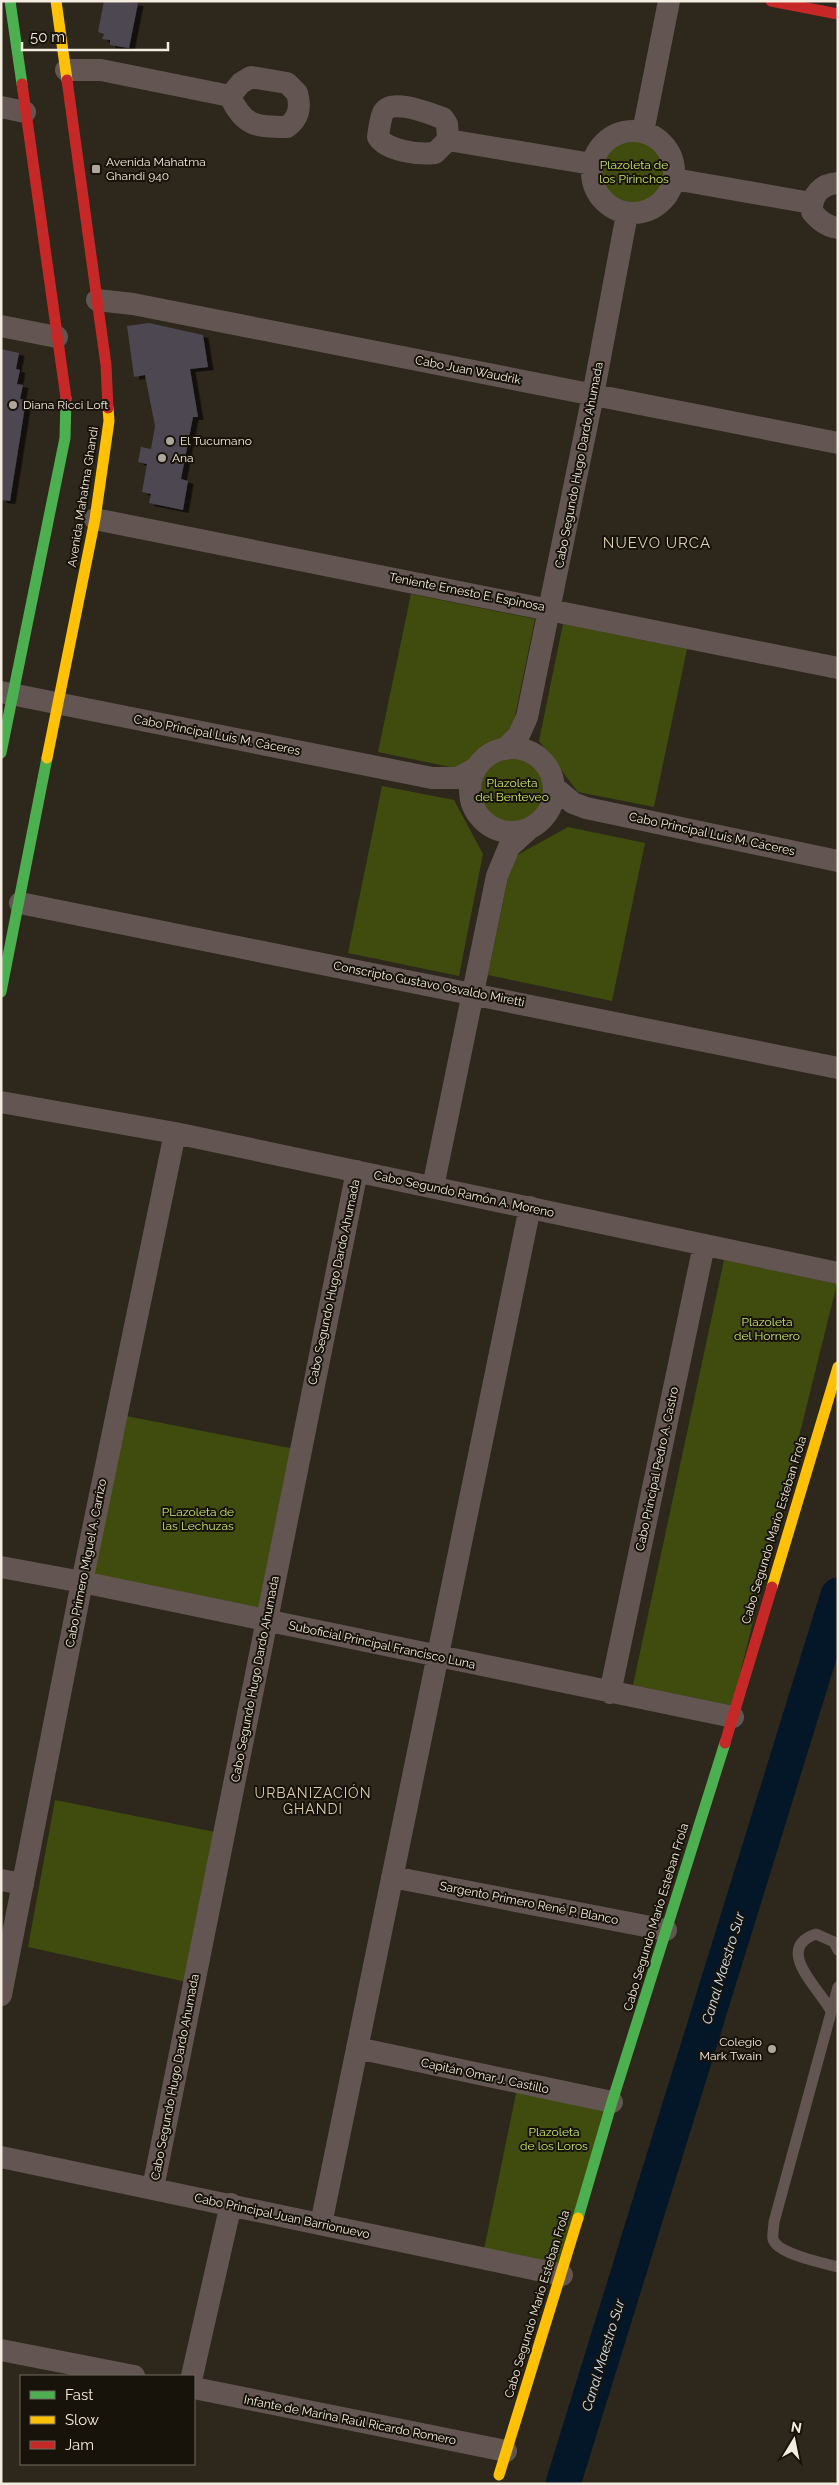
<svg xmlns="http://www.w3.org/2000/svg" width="839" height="2485" font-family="Raleway,sans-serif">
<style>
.green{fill:#404c0e}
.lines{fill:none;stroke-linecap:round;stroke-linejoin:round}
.river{stroke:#041728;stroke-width:35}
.building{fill:#4d4651;filter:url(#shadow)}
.lane{stroke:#635552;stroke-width:11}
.street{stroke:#635552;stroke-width:22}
.fast{stroke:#4caf50;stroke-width:11}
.slow{stroke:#ffc107;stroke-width:11}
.jam{stroke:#c62828;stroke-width:11}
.poi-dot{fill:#aea79b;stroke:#18130a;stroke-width:2}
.labels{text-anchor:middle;stroke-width:4;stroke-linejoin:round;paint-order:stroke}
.poi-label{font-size:12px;fill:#f4ecdf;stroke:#18130a;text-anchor:start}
.park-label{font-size:12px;fill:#c8e766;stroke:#18130a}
.street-label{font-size:12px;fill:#f4ecdf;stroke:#18130a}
.neighbourhood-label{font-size:14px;letter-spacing:1px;fill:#ddceb4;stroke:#18130a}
.water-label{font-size:14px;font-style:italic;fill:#cde0f2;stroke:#18130a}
.quarter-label{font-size:15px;letter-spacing:1px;fill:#ddceb4;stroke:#18130a}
</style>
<defs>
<filter id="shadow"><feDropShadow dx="5.5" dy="3" stdDeviation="0" flood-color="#0009"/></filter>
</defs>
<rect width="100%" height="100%" fill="#2d271c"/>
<path class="green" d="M593 173a41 41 0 1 1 82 0a41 41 0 1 1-82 0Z
M411,594L535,619L511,736L455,768L378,752Z
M563,624L687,649L654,807L578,792L539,741Z
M472 790a40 40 0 1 1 80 0a40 40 0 1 1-80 0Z
M382,786L454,800L483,854L459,976L348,953Z
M568,827L645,843L612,1001L488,975L512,858Z
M724,1260L837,1284L732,1706L633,1685Z
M116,1414L300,1450L267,1622L82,1582Z
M55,1800L220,1833L191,1983L28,1947Z
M518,2084L612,2102L562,2275L482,2259Z"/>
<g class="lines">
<path class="river" d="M563,2484L838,1595"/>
</g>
<path class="building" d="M104,1L138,3L129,48L110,45V40L102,39L104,34L98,32Z
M149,323L203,335L208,367L190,369L198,417H193L181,479L188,481L183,510L149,503L151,494L142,492L147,464L138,462L141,447L151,449L155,426L145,375L134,377L127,326Z
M1,349L19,353L16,369L20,370L17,384L23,385L20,399L26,400L10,501L1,500Z"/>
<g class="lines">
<path class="lane" d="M838,1987L774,2222C774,2227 772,2234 773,2239C777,2254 823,2263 838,2267
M831,2011C820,1989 773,1949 816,1934L834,1942L838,1950"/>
<path class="street" d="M66,70H101L230,96C243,126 256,127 287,127C299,118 301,107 297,93L287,83L251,77L241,83L230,96
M1,107L25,112
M592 172a41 41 0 1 1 82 0a41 41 0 1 1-82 0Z
M643,132L669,1
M448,140L435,153C419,155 387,151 378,137C379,130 380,120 383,113C391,97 430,114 443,118L447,124L448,140L592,164
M674,179L811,203
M838,183C821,184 811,195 812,212C820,221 826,226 838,228
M97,300L133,304L838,443
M1,326L57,337
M95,519L838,668
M1,692L432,778H458L476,768
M470 790a42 42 0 1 1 84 0a42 42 0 1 1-84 0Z
M505,749L519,735L527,717L593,395L627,214
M554,787L573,803L586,808L838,861
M20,903L838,1068
M1,1102L175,1133L838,1273
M433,1187L497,876L509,847L530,828
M1,1567L82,1582L733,1717
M610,1693L704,1245
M392,1877L666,1930
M1,1880L23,1884
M1,1995L82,1582L175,1133
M357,2048L612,2102
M1,2157L562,2275
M153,2188L357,1171
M321,2224L530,1207
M1,2350L134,2376
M192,2376L231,2204
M194,2388L506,2451"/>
<path class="fast" d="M10,1L22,84
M1,753L65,438L66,398
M1,992L47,758
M578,2218L612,2102L725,1743"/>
<path class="slow" d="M56,1L67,80
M47,758L95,519L109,421L108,408
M772,1587L838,1367
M499,2475L578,2218"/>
<path class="jam" d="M771,1L838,14
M67,80L106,365L108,408
M22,84L66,398
M725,1743L772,1587"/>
</g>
<g class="poi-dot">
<rect x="91" y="164" width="10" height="10" rx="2.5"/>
<circle cx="13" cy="405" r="5"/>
<circle cx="170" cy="441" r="5"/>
<circle cx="162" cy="458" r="5"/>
<circle cx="772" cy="2049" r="5"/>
</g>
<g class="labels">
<g class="poi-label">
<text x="106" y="166">Avenida Mahatma<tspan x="106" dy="14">Ghandi 940</tspan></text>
<text x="23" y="409">Diana Ricci Loft</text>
<text x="180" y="445">El Tucumano</text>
<text x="172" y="462">Ana</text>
<text x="762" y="2046" text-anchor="end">Colegio<tspan x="762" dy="14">Mark Twain</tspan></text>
</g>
<g class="park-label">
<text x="634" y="169">Plazoleta de<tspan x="634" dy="14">los Pirinchos</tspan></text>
<text x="512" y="787">Plazoleta<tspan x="512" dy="14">del Benteveo</tspan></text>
<text x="767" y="1326">Plazoleta<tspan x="767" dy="14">del Hornero</tspan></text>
<text x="198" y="1516">PLazoleta de<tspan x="198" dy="14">las Lechuzas</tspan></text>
<text x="554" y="2136">Plazoleta<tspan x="554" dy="14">de los Loros</tspan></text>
</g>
<g class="street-label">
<text transform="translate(468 370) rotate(11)" y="4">Cabo Juan Waudrik</text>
<text transform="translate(579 465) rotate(-79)" y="4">Cabo Segundo Hugo Dardo Ahumada</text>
<text transform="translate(83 497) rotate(-81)" y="4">Avenida Mahatma Ghandi</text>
<text transform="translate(467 592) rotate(11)" y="4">Teniente Ernesto E. Espinosa</text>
<text transform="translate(217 735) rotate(11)" y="4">Cabo Principal Luis M. Cáceres</text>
<text transform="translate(712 834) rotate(12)" y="4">Cabo Principal Luis M. Cáceres</text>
<text transform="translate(429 984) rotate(11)" y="4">Conscripto Gustavo Osvaldo Miretti</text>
<text transform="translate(464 1194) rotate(12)" y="4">Cabo Segundo Ramón A. Moreno</text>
<text transform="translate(334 1282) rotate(-78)" y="4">Cabo Segundo Hugo Dardo Ahumada</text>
<text transform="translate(657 1469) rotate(-78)" y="4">Cabo Principal Pedro A. Castro</text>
<text transform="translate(774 1530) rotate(-73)" y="4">Cabo Segundo Mario Esteban Frola</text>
<text transform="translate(86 1563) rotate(-79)" y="4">Cabo Primero Miguel A. Carrizo</text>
<text transform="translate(382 1645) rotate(12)" y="4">Suboficial Principal Francisco Luna</text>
<text transform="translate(255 1679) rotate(-79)" y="4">Cabo Segundo Hugo Dardo Ahumada</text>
<text transform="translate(529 1903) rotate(11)" y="4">Sargento Primero René P. Blanco</text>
<text transform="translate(656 1917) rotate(-73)" y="4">Cabo Segundo Mario Esteban Frola</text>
<text transform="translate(485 2076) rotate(12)" y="4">Capitán Omar J. Castillo</text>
<text transform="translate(175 2077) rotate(-79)" y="4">Cabo Segundo Hugo Dardo Ahumada</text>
<text transform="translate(282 2216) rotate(12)" y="4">Cabo Principal Juan Barrionuevo</text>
<text transform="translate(537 2304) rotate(-73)" y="4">Cabo Segundo Mario Esteban Frola</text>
<text transform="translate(350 2420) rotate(11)" y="4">Infante de Marina Raúl Ricardo Romero</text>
</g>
<g class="neighbourhood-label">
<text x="313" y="1798">URBANIZACIÓN<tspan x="313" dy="16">GHANDI</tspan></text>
</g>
<g class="water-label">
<text transform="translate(723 1968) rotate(-73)" y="5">Canal Maestro Sur</text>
<text transform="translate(603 2355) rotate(-73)" y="5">Canal Maestro Sur</text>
</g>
<g class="quarter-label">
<text x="657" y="548">NUEVO URCA</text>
</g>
</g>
<rect width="839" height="2485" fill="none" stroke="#f4ecdf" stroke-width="5"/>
<rect x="20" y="2375" width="175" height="90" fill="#18130a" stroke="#706a5f"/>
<rect x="30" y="2391" width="25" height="8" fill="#4caf50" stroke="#706a5f"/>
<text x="65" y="2400" font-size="15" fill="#f4ecdf">Fast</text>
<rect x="30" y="2416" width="25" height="8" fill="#ffc107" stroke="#706a5f"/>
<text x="65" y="2425" font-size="15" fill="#f4ecdf">Slow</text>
<rect x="30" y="2441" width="25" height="8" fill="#c62828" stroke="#706a5f"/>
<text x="65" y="2450" font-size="15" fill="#f4ecdf">Jam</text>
<g transform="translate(794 2440) rotate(10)" stroke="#18130a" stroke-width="4" paint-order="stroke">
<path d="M0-4L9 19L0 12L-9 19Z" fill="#f4ecdf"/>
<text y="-8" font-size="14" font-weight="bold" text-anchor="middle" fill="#f4ecdf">N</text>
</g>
<path d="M22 42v8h146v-8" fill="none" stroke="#f4ecdf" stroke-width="2.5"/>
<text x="30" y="42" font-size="15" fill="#f4ecdf" stroke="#18130a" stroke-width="4" paint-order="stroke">50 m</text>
</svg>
